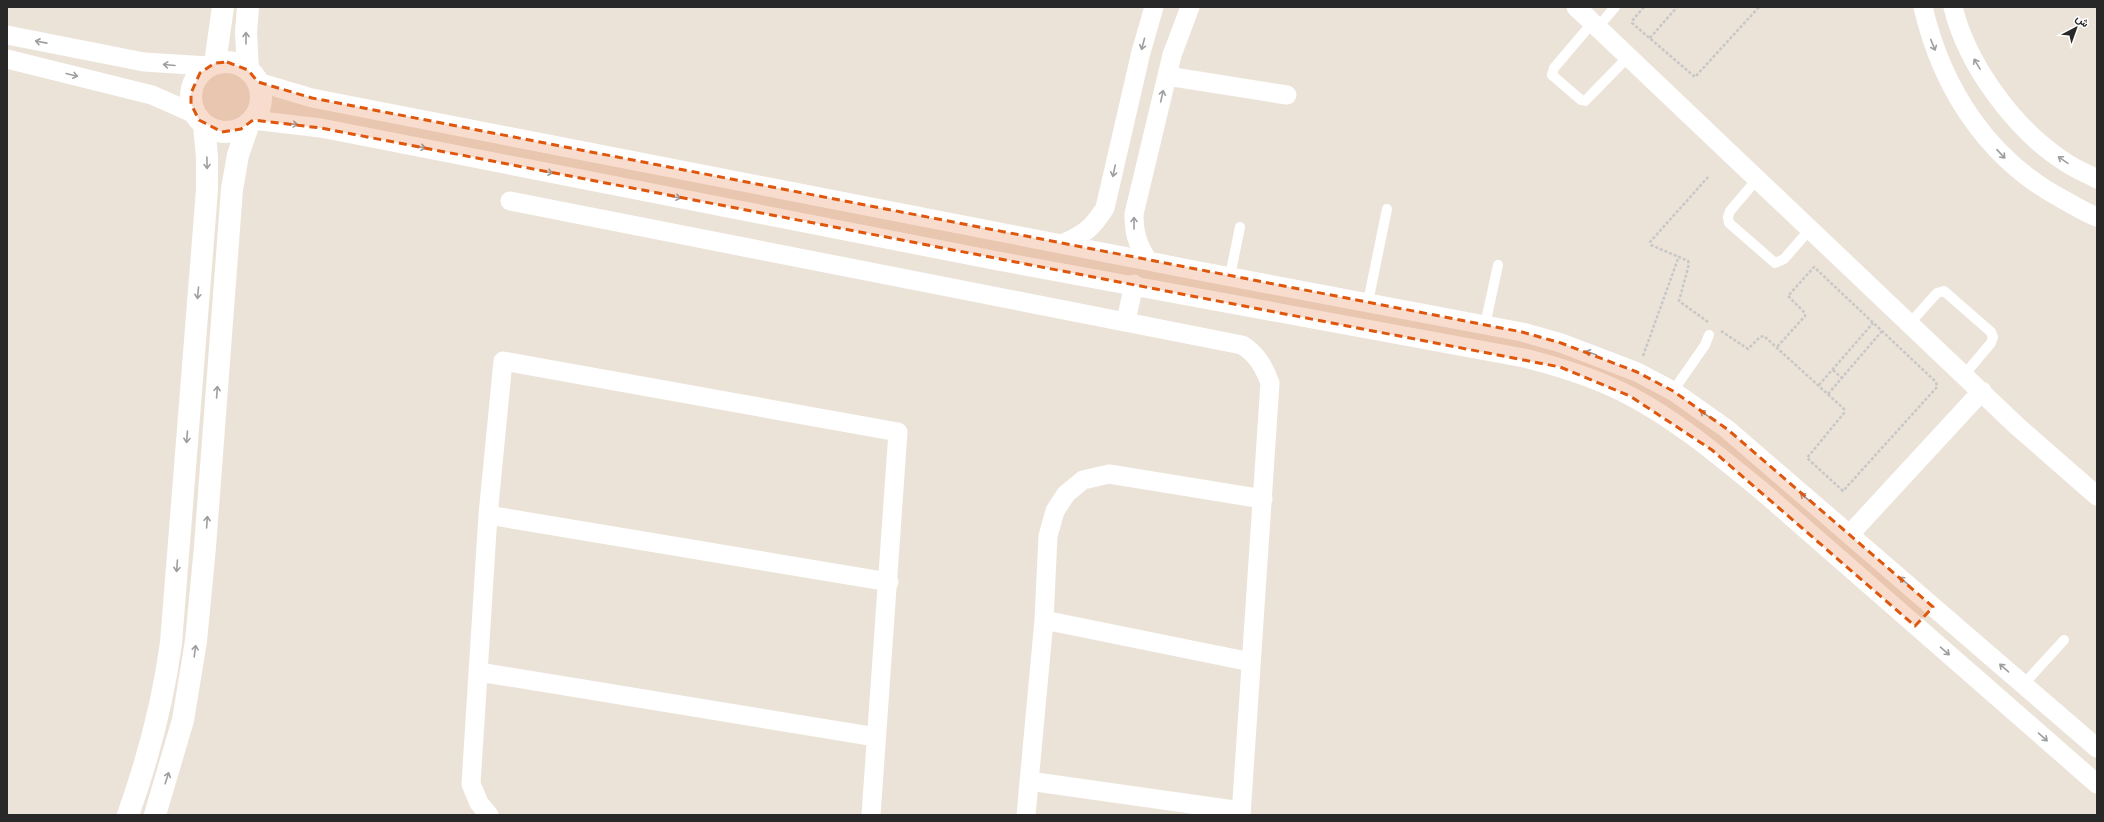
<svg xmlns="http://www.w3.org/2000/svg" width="2104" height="822" font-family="'Alegreya Sans',Vazirmatn,sans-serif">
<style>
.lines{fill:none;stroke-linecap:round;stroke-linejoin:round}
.path{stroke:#c7c7c7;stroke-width:2.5;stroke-dasharray:3 2;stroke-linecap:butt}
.service{stroke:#fff;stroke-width:10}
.minor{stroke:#fff;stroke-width:19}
.tertiary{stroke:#fff;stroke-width:22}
.oneway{stroke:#9e9e9e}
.marked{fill:#de570d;fill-opacity:0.2;stroke:#de570d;stroke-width:3;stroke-dasharray:8 5;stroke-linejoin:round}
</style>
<rect width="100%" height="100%" fill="#ece3d8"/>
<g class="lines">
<path class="path" d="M1644,7L1632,21V23L1695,77L1759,7
M1650,38L1677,7
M1708,322L1679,301L1689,264L1688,261L1651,245L1650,242L1709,176
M1721,331L1748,349L1760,337L1764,336L1844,409V413L1807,458L1843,491L1937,387L1936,382L1814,267L1788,296L1805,313V316L1777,347
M1643,356L1679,256
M1833,370L1842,378
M1819,385L1873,323
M1828,394L1882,331"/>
<path class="service" d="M1593,22L1554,68L1552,75L1581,100L1585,101L1629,56
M1598,27L1615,7
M1758,178L1730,211L1728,217L1729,223L1775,263L1784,259L1811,228
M1230,276L1240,227
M1368,302L1387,209
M1910,323L1937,293L1944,291L1991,332L1993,337L1991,343L1964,375
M1485,325L1498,265
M1673,391L1705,345L1709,335
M2023,685L2064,640"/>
<path class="minor" d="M1576,7L2017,426L2097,496
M1923,7C1942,89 1988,160 2064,200C2075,206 2086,213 2097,217
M1953,7C1967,65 2015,130 2065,162C2075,169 2086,173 2097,179
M7,35L144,62L208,66
M7,59L152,95L195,114
M1167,76L1287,95
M258,82L312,98L1194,270L1522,332L1561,343L1637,372L1673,391L1727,429L2097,748
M253,120L321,128L998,261L1524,358C1560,367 1596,378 1630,396C1678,421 1721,458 1763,492L2097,784
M510,201L1242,345C1257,354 1264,367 1270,383L1241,815
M1064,243C1085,234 1093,227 1105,208L1141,52L1154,7
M1147,259C1137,244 1134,232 1134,214L1172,55L1190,7
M1126,321L1134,284
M488,515L889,582
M1850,534L1982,391
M1044,620L1251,662
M479,672L876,737
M1029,781L1241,811
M489,815L479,803L471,784L488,515L503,361L898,432L871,815
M1026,815L1044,620L1048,536L1055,511L1066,494L1083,480L1109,474L1263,499"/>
<path class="tertiary" d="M248,7L246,32L248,70
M191 97a35 35 0 1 1 70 0a35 35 0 1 1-70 0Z
M215,63L223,7
M128,815C148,759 163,702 171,643L207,190V157L204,125
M155,815L183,720L196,641L205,547L232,189L238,155L249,123"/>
</g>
<defs><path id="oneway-shaft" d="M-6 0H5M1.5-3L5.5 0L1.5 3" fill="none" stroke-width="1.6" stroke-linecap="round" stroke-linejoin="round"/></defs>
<g class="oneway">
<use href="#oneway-shaft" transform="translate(246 38) rotate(-90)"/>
<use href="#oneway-shaft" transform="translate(41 42) rotate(-169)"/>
<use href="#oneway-shaft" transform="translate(1143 44) rotate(105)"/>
<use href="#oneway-shaft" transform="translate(1933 45) rotate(68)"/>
<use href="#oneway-shaft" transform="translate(1977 64) rotate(-121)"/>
<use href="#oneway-shaft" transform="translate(169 65) rotate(-175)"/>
<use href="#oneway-shaft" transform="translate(72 75) rotate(14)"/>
<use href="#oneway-shaft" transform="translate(1162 96) rotate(-77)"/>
<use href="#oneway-shaft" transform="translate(292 124) rotate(7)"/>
<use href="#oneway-shaft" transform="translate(420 147) rotate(11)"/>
<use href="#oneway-shaft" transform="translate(2001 154) rotate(47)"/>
<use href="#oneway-shaft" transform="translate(2063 160) rotate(-145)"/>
<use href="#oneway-shaft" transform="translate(207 163) rotate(89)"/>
<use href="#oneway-shaft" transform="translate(1114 171) rotate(102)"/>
<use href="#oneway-shaft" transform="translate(547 172) rotate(11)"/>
<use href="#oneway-shaft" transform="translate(675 197) rotate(11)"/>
<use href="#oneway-shaft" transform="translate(1134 223) rotate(-90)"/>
<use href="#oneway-shaft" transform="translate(198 293) rotate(95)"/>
<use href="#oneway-shaft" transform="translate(1591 353) rotate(-161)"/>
<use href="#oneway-shaft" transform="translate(217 392) rotate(-86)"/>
<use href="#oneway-shaft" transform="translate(1705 414) rotate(-145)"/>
<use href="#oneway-shaft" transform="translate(187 437) rotate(94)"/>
<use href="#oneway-shaft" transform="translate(1805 497) rotate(-140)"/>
<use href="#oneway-shaft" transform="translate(207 522) rotate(-86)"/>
<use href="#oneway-shaft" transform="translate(177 566) rotate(94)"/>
<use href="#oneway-shaft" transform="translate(1904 581) rotate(-139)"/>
<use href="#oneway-shaft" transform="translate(195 651) rotate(-82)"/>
<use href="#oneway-shaft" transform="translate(1945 651) rotate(41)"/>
<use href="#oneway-shaft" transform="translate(2004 668) rotate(-139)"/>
<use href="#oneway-shaft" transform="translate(2043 737) rotate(41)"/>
<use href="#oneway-shaft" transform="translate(167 778) rotate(-72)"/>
</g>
<path class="marked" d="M227,62L248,70L258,82L312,98L1522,332L1561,343L1637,372L1673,391L1727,429L1933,607L1915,626L1712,450L1630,396L1560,367L321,128L253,120L241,129L222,132L199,120L191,104V93L200,73L215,63Z"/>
<rect width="2104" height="822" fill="none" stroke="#282828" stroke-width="16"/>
<g transform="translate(2076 28) rotate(41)" stroke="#ffffff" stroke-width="3" paint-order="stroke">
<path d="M0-3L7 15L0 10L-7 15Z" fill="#282828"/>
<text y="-6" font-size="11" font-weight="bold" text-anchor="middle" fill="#282828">ش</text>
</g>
</svg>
